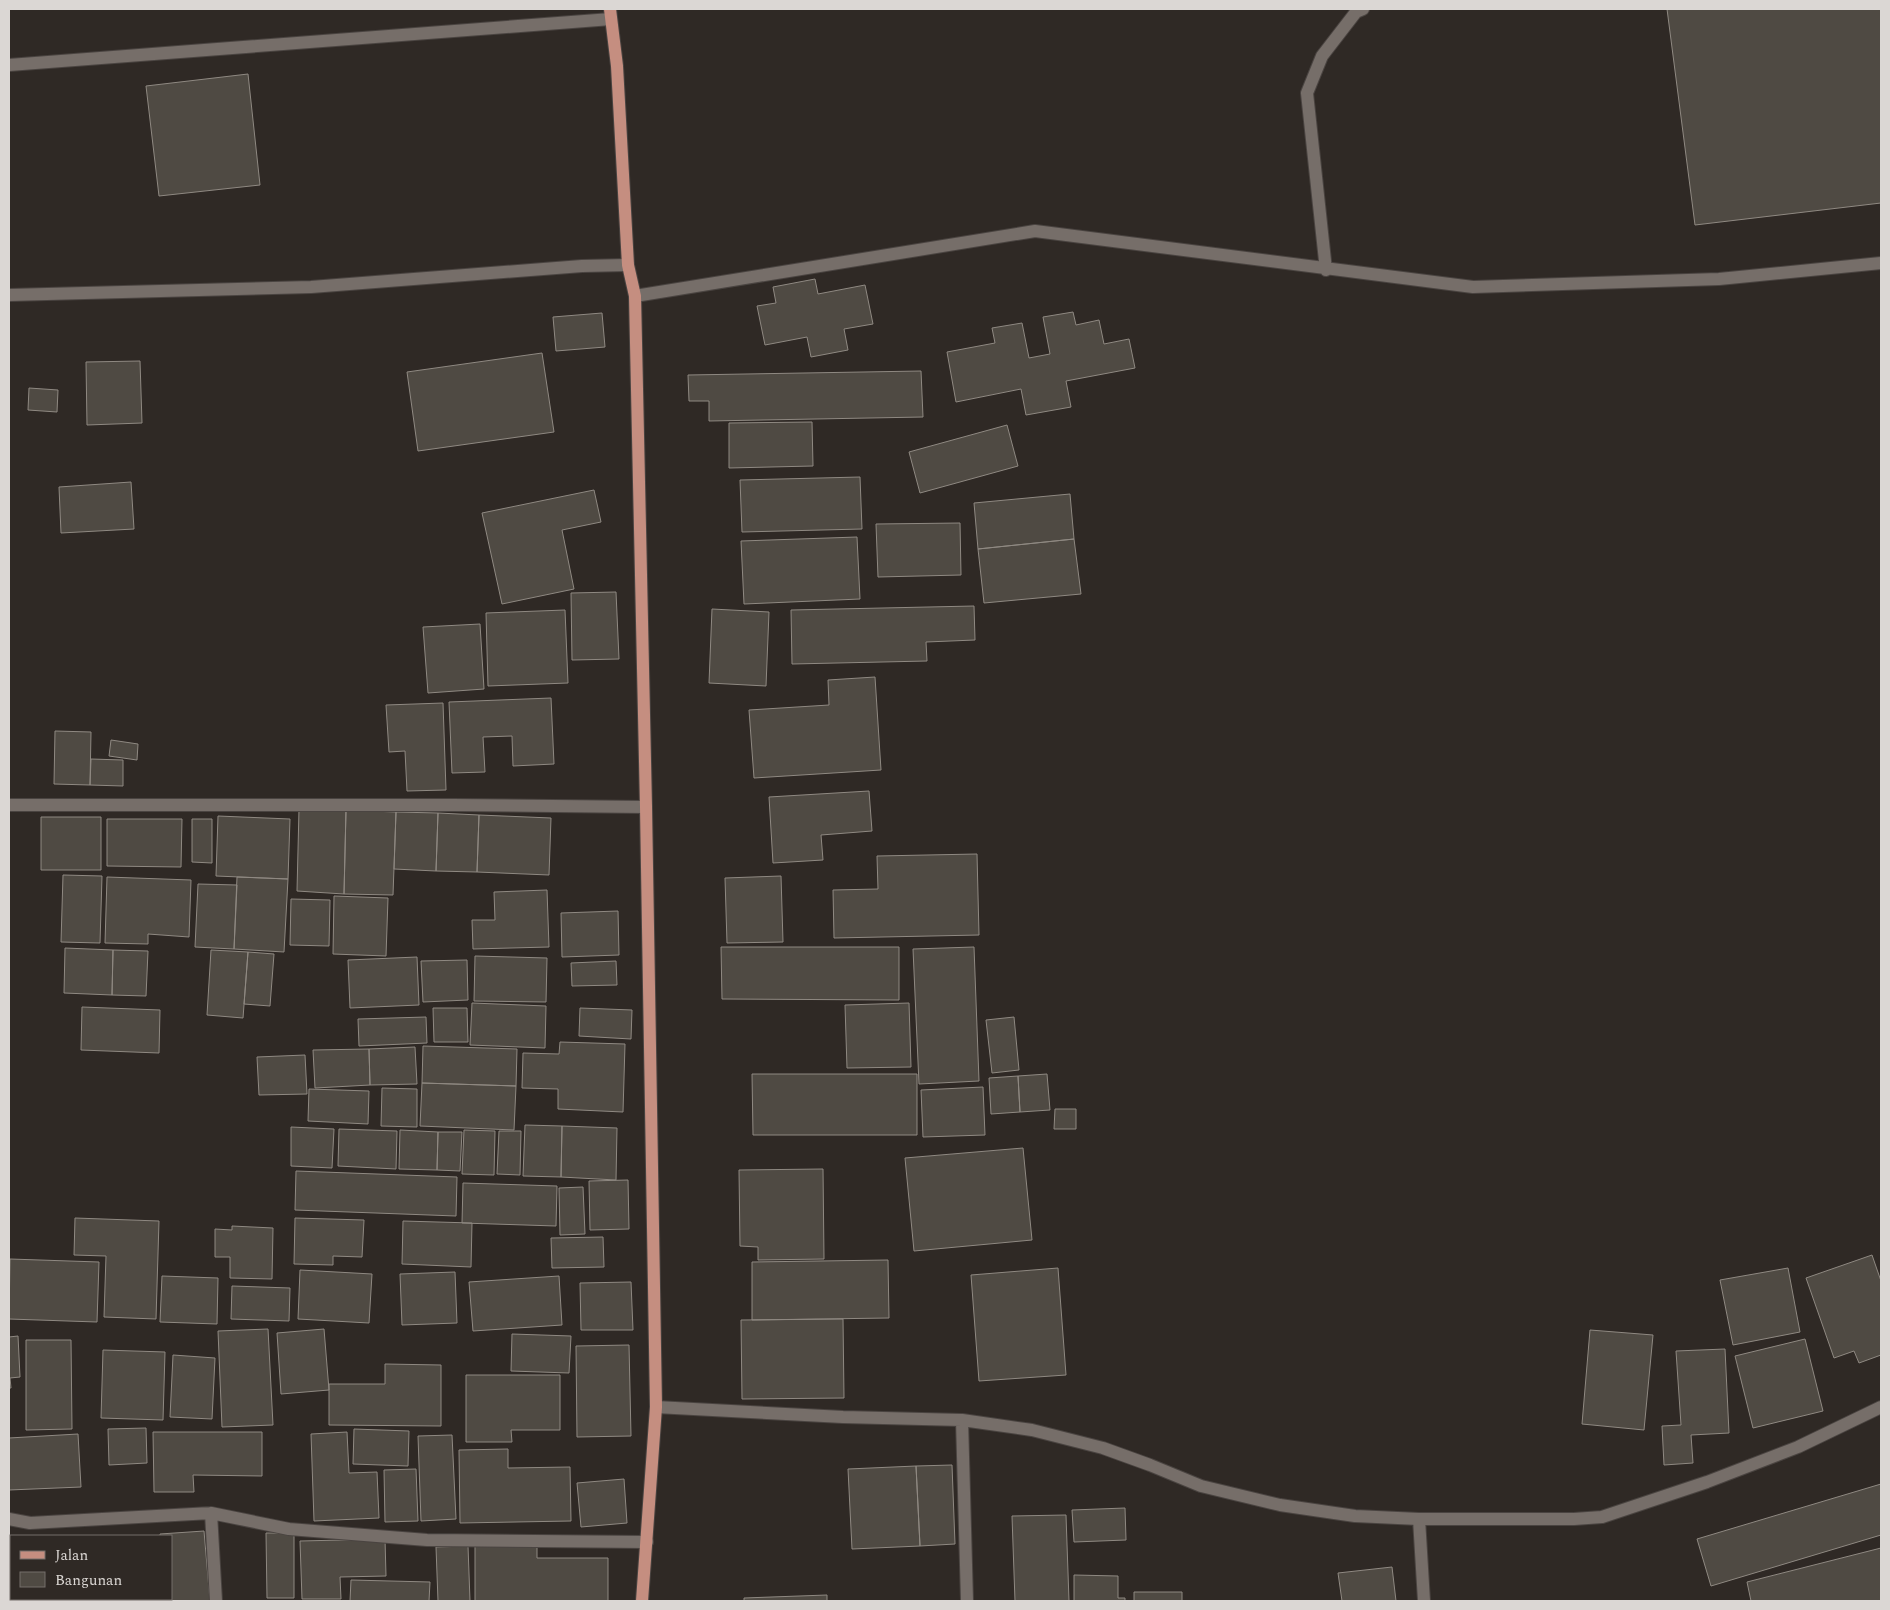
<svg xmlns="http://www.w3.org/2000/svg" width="1890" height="1610" font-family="Spectral,serif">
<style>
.building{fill:#4f4a43;stroke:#8f8982}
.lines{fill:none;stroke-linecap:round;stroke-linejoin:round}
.minor-casing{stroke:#4a4441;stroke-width:14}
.major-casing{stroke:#4a4441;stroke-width:14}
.minor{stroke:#766e69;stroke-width:12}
.major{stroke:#c58e80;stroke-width:12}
</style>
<rect width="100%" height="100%" fill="#2f2925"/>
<path class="building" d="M1667,9H1881V203L1695,225Z
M248,74L260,185L159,196L146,86Z
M815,279L818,294L865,285L873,324L844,329L848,350L811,357L807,337L765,345L757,306L776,303L773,287Z
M1073,312L1076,325L1099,320L1104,344L1129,339L1135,368L1066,381L1071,407L1026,415L1021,389L956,402L947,352L995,343L992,328L1022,323L1029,358L1050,354L1043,317Z
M602,313L605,347L556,351L553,317Z
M542,353L554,432L418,451L407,372Z
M140,361L142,423L87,425L86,362Z
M921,371L923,417L709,421V401H689L688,375Z
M29,388L58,390L57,412L28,410Z
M812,422L813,466L729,468V423Z
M1007,425L1018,466L920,493L909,452Z
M860,477L862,529L742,532L740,480Z
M131,482L134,529L61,533L59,487Z
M594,490L601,522L562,530L574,589L502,604L482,513Z
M1070,494L1074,539L978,549L974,503Z
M960,523L961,575L878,577L876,524Z
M857,537L860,599L744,604L741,541Z
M1074,539L1081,594L984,603L978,549Z
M616,592L619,659L572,660L571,593Z
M974,606L975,640L926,642L927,661L792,664L791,610Z
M712,609L769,612L766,686L709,683Z
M565,610L568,683L488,686L486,613Z
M480,624L484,689L428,693L423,627Z
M875,677L881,770L754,778L749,710L829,705L828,680Z
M551,698L554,764L513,766L512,736L483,737L485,772L452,773L449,702Z
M443,703L446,790L407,791L405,751L389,752L386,705Z
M55,731L91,732L90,785L54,784Z
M111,740L138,744L137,760L109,756Z
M91,759L123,760V786L90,785Z
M869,791L872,831L821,835L823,860L773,863L769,797Z
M299,809L346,810L344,894L297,891Z
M346,810L396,812L393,895L344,894Z
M396,812L438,813L436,871L394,869Z
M438,813L479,815L477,872L436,871Z
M479,815L551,818L549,875L477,872Z
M218,816L290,819L288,879L216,876Z
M41,817H101V870H41Z
M107,819H182L181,867L107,866Z
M192,819H212V863L192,862Z
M977,854L979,935L834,938L833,890L878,889L877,856Z
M63,875L102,876L100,943L61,942Z
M781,876L783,942L727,943L725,878Z
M107,877L191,880L189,937L148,934V944L105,943Z
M237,877L288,879L284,952L234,949Z
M198,884L237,885L234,949L195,947Z
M547,890L549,947L473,949L472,920H495L494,892Z
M334,896L388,898L386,956L333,954Z
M291,899L330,900L329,946L290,945Z
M618,911L619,955L562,957L561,913Z
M721,947H899V1000L722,999Z
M974,947L979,1081L919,1084L913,949Z
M65,948L113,950L112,995L64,993Z
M113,950L148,951L146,996L112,995Z
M211,950L248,952L243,1018L207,1015Z
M248,952L274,954L270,1006L244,1004Z
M475,956L547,958L546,1002L474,1001Z
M417,957L419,1005L350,1008L348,960Z
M467,960L468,1000L423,1002L421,961Z
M616,961L617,985L572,986L571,963Z
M472,1003L546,1006L545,1048L470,1045Z
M909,1003L911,1067L847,1068L845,1005Z
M82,1007L160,1010L159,1053L81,1050Z
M433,1008H467L468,1042H434Z
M580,1008L632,1010L631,1039L579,1036Z
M426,1017L427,1043L359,1046L358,1019Z
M1014,1017L1019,1070L992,1073L986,1020Z
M560,1042L625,1044L623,1112L558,1109V1089L522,1088L523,1053L559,1054Z
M423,1046L517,1049L516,1086L422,1083Z
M415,1047L417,1084L370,1085L369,1049Z
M369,1049L370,1085L315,1088L313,1050Z
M305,1055L307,1094L259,1095L257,1057Z
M752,1074H917V1135H753Z
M1047,1074L1050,1110L1020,1112L1018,1076Z
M1018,1076L1020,1112L991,1114L989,1078Z
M422,1083L516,1086L514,1130L420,1126Z
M983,1087L985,1135L923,1137L921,1090Z
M382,1088L417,1089V1127L381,1126Z
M309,1089L369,1091L368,1124L308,1121Z
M1055,1109H1076V1129H1054Z
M525,1125L562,1126L561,1177L523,1176Z
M562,1126L617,1128L616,1180L561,1177Z
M291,1127L334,1129L332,1168L291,1166Z
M339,1129L397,1131L396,1169L338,1166Z
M400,1130L438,1132L437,1170L399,1169Z
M464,1130L495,1131L494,1175L462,1174Z
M499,1131H521L520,1175L497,1174Z
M438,1132H462L460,1171L437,1170Z
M1023,1148L1032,1240L914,1251L905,1158Z
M823,1169L824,1259L758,1260V1247L740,1246L739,1170Z
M296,1171L457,1177L456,1216L295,1210Z
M628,1180L629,1229L590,1230L589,1181Z
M463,1183L557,1186L556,1226L462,1223Z
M583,1187L585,1234L560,1235L559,1188Z
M75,1218L159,1221L156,1319L104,1317L106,1256L74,1255Z
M295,1218L364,1220L362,1257L333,1256V1265L294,1264Z
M403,1221L472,1223L471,1267L402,1264Z
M232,1226L273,1228L272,1279L230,1278V1257H215V1229L232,1230Z
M603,1237L604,1267L552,1268L551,1238Z
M1872,1255L1881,1281V1355L1859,1363L1854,1351L1834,1358L1806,1278Z
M10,1259L99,1262L97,1322L9,1319Z
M888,1260L889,1318L752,1320V1262Z
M1058,1268L1066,1375L979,1381L971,1275Z
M1788,1268L1800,1332L1733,1345L1720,1280Z
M300,1270L372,1274L369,1323L298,1319Z
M455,1272L457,1323L402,1325L400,1274Z
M162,1276L218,1278L217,1324L160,1322Z
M559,1276L562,1325L473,1331L469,1282Z
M631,1282L633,1330H581L580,1283Z
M232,1286L290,1288L289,1321L231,1319Z
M843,1319L844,1398L742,1399L741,1320Z
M268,1329L273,1425L222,1427L218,1331Z
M324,1329L329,1390L281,1394L277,1333Z
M1590,1330L1653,1335L1644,1430L1582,1424Z
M512,1334L571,1336L569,1373L511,1371Z
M18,1336L20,1377L10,1378L11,1388H9V1337Z
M1805,1339L1823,1411L1753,1428L1735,1356Z
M26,1340H71L72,1429L26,1430Z
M629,1345L631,1436L577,1437L576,1346Z
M1725,1349L1729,1433L1691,1435L1693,1463L1664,1465L1662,1426L1681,1425L1676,1351Z
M103,1350L165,1352L163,1420L101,1418Z
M173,1355L215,1358L212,1419L170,1417Z
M385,1364L441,1365V1426L329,1425V1384H385Z
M466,1375H560V1430H511L512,1442H466Z
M146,1428L147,1463L109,1465L108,1429Z
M354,1429L409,1431L408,1466L353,1464Z
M153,1432H262V1476L193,1475L194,1492H154Z
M347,1432L349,1473L377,1472L379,1518L314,1521L311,1434Z
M78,1434L81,1487L9,1490V1438Z
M452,1435L456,1519L421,1521L418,1436Z
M508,1449V1468L570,1467L571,1521L460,1523L459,1450Z
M952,1465L955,1544L920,1546L916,1466Z
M916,1466L920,1546L852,1549L848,1469Z
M416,1469L418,1521L385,1522L384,1470Z
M624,1479L627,1523L581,1527L577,1483Z
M1881,1484V1535L1711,1586L1697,1539Z
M1125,1508L1126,1540L1074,1542L1072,1510Z
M1066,1515L1069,1601H1015L1012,1516Z
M204,1531L210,1601H166V1599H171V1536H160V1534Z
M266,1533H294V1598H267Z
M385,1539L386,1576L340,1577L341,1599H302L300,1541Z
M468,1546L470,1601H438L436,1547Z
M475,1546H537V1558H608V1601H475Z
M1881,1548V1601H1751L1747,1582Z
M1392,1567L1396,1601H1342L1338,1573Z
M9,1569L11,1570V1599H30V1601H9Z
M1074,1575L1118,1576V1598H1125V1601H1074Z
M351,1580L430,1582L429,1601H350Z
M1134,1592H1182V1601H1134Z
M827,1595V1601H744V1598Z
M124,1599H162V1601H124Z"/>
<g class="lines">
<g class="minor-casing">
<path id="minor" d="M9,65L611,19
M1326,270L1307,93L1322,56L1356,12L1363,9
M9,295L311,287L582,266L628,265
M635,296L1035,231L1473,287L1719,279L1881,263
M9,805H453L646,807
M656,1407L843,1417L962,1420L1032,1430L1103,1448L1150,1465L1201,1486L1280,1505L1355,1516L1419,1519H1574L1602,1517L1707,1482L1798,1447L1881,1407
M962,1420L967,1601
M211,1513L216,1601
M9,1519L30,1523L211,1513L289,1529L427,1540L647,1542
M1419,1519L1424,1601"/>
</g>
<g class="major-casing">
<path id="major" d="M610,9L617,66L628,265L635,296L646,807L656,1407L642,1601"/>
</g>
<use href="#minor" class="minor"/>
<use href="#major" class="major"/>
</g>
<rect width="1890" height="1610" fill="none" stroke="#dbd7d4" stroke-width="20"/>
<rect x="10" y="1535" width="162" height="65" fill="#2f2925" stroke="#746f6b"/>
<rect x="20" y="1551" width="25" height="8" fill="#c58e80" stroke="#746f6b"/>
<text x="55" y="1560" font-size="15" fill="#dbd7d4">Jalan</text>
<rect x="20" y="1572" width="25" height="15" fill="#4f4a43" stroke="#746f6b"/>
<text x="55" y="1585" font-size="15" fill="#dbd7d4">Bangunan</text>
</svg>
